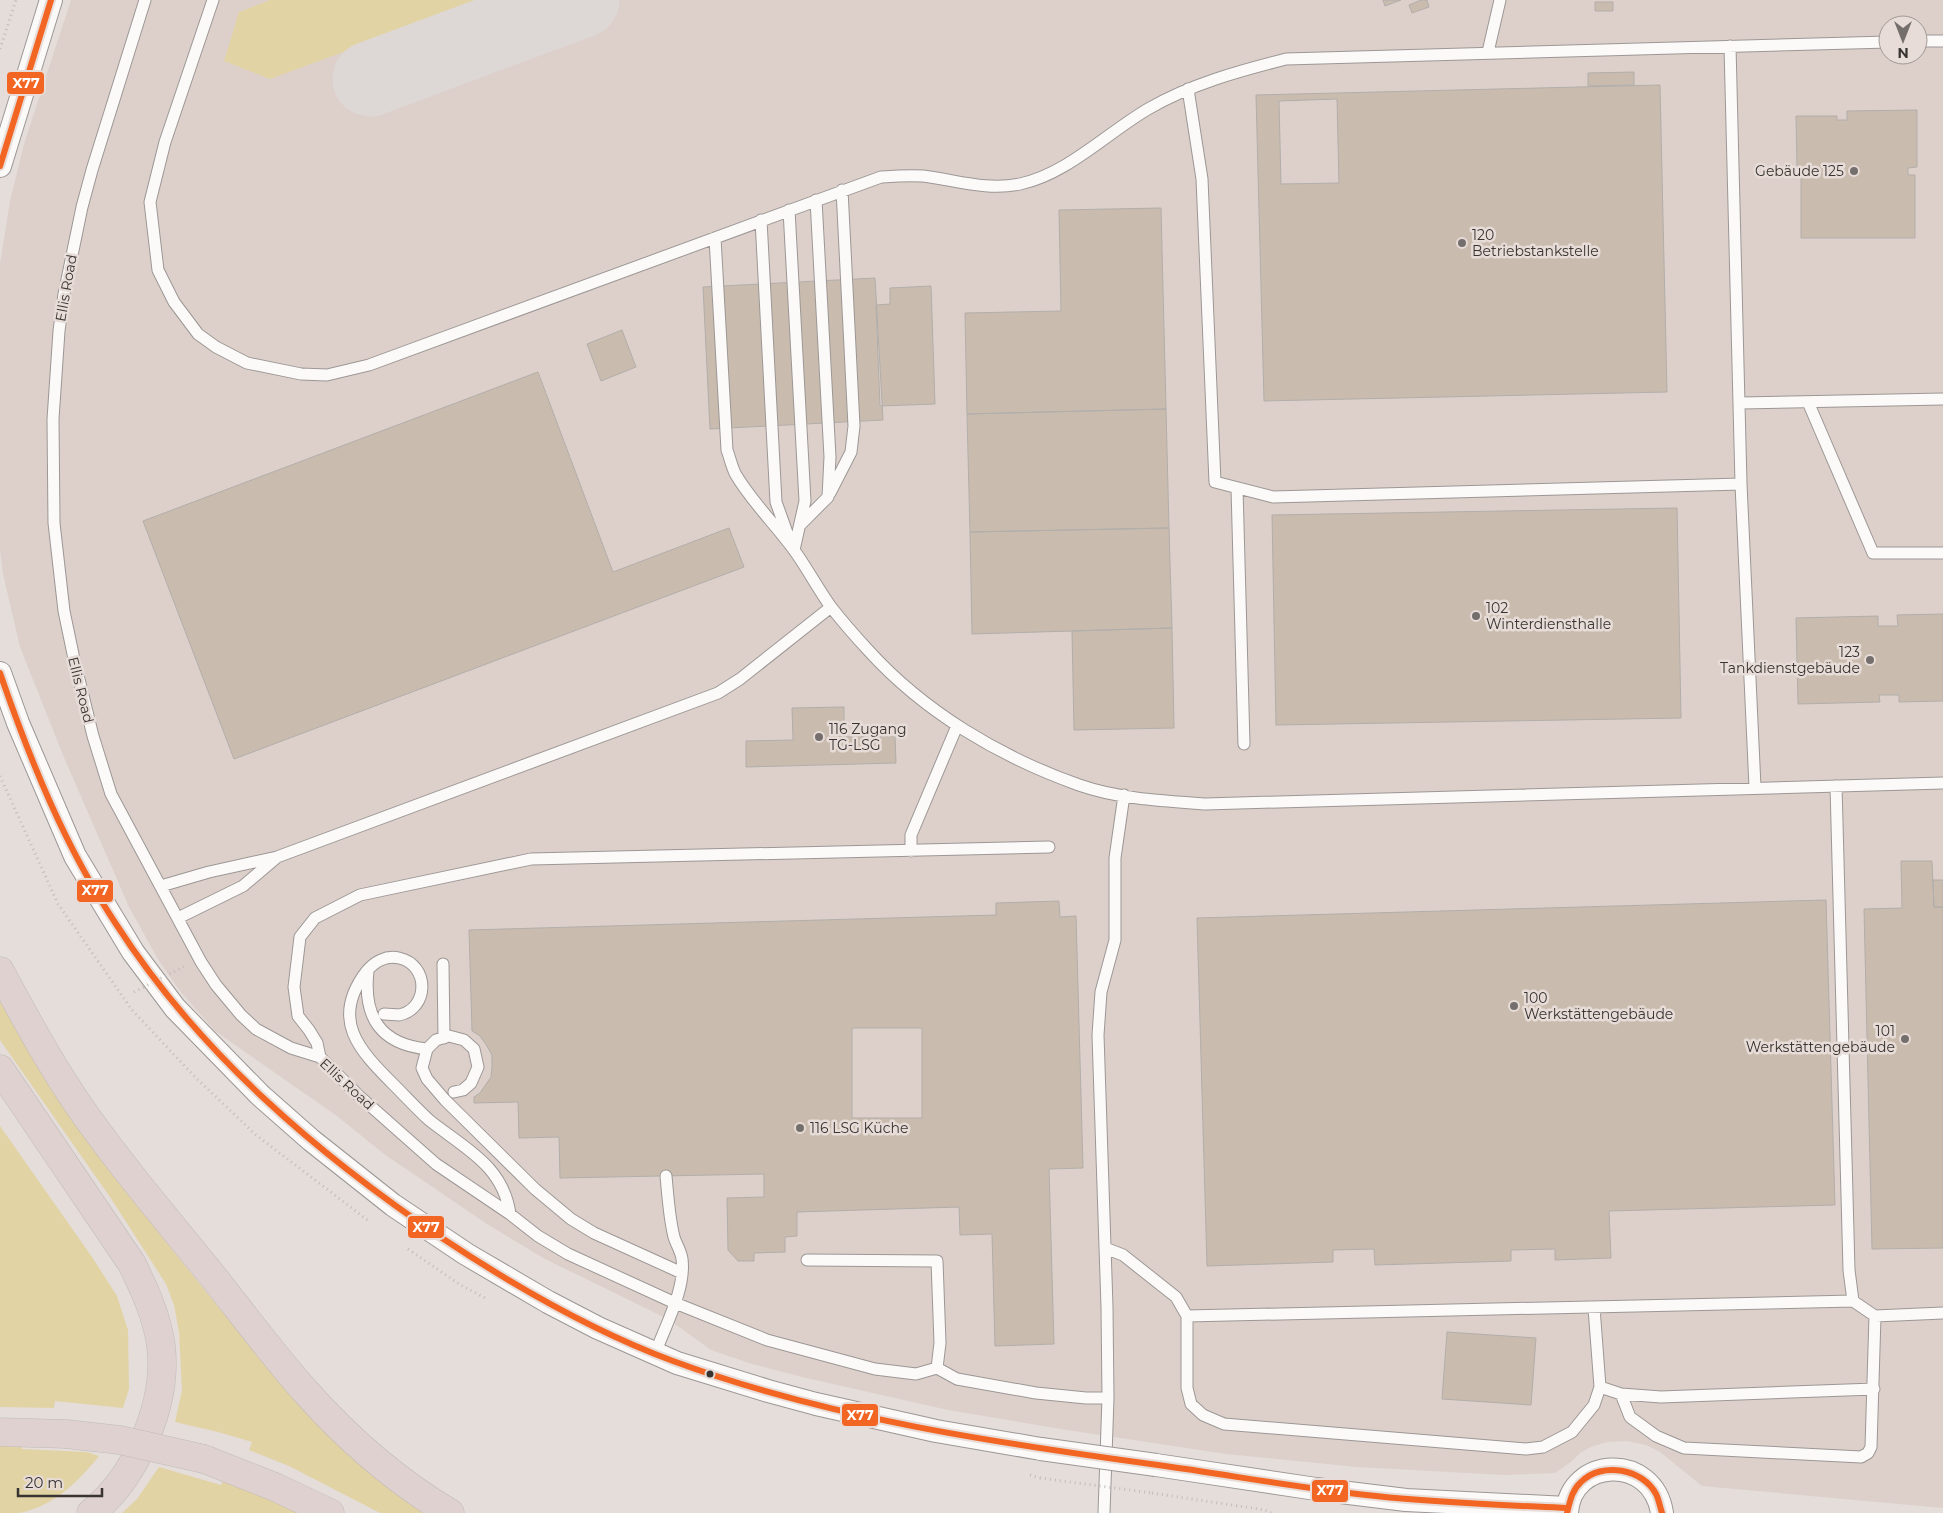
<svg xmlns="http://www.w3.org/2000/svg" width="1943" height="1513" font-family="Montserrat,sans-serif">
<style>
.built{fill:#ddd0ca;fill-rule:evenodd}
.green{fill:#e2d3a5}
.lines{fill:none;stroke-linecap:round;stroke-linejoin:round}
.taxiway{stroke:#ddd8d6;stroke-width:75}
.building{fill:#c9bcae;stroke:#b2aeab;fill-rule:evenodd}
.lane-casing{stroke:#9c9795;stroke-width:13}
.street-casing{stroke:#9c9795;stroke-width:24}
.highway-casing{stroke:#bfbbb9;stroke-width:29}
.path{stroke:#c0bdbb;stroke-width:3;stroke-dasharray:1 4;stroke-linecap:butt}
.lane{stroke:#fbfaf9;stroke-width:11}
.street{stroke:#fbfaf9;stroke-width:22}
.highway{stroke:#dfd1d0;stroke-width:28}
.street-bridge-casing{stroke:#9c9795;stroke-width:24;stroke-linecap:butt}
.highway-bridge-casing{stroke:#bfbbb9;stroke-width:29;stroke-linecap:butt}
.path-bridge{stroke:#c0bdbb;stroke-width:3;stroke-dasharray:1 4;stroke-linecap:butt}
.street-bridge{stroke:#fbfaf9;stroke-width:22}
.highway-bridge{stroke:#dfd1d0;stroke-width:28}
.bus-1-casing{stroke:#e7dcd7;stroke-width:10}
.bus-1{stroke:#f26522;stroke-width:6}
.poi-dot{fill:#746f6d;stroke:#e7dcd7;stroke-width:2}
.bus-dot{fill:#383432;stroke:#e7dcd7;stroke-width:2}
.labels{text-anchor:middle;stroke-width:5;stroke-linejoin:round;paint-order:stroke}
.poi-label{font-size:14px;fill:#383432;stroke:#e7dcd7;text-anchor:start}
.street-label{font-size:14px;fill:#383432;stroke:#e7dcd7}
.line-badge{stroke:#e7dcd7;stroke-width:2}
.badge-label{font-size:14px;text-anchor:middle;font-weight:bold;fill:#fff}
</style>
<rect width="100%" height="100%" fill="#e4ddda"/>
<path class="built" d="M71,0H1943V1508L1702,1486L1660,1452L1646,1445L1627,1441L1607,1442L1591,1447L1580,1453L1572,1461L1555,1473L1504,1475L1357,1467L1226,1454L1067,1430L948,1410L802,1377L752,1364L711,1350L668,1319L545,1259L487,1224L384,1154L337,1116L215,1031L180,991L159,961L129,907L63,755L20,647L3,574L0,550V264L10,201L24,144ZM1888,25H1918V55H1888Z"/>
<path class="green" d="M270,0H485L270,79L224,61L239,12Z
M0,992L90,1141L162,1237L270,1371L297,1402L428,1513H380L289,1466L249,1450L252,1442L218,1432L175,1422L182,1390L179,1332L174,1305L166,1284L110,1197L0,1040Z
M0,1126L92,1257L117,1296L128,1330L129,1389L123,1408L55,1401L54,1408L0,1407Z
M0,1444H22V1449L87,1452L99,1456C79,1481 53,1507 19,1513C13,1513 6,1513 0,1513Z
M159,1467L221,1485L224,1480L268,1498L299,1513H122L137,1499Z"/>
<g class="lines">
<path class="taxiway" d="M370,79L582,0"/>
</g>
<path class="building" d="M1383,0H1401L1385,6Z
M1421,0H1427L1429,7L1412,13L1409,5Z
M1595,2H1613V11H1595Z
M1634,72V85L1588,86V73Z
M1660,85L1667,392L1264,401L1256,95Z
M1337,99L1339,183L1281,184L1279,101Z
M1917,110V167L1908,168V175H1915V238H1801V167H1797L1796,116H1837V120H1847V111Z
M1161,208L1166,409L967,414L965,313L1061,311L1059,210Z
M875,278L883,420L710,429L703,287Z
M931,286L935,404L880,406L876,305L890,304V288Z
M622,330L636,367L601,381L587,344Z
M538,372L613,572L729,528L744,567L234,759L143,521Z
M1166,409L1169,528L970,532L967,414Z
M1677,508L1681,718L1276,725L1272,515Z
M1169,528L1172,628L972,634L970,532Z
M1943,614V701L1899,702V695H1879L1880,702L1798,704L1796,618L1878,616V626H1898L1897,615Z
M1172,628L1174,728L1074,730L1072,631Z
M844,707V737L895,736L896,763L746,767V741L793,740L792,708Z
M1901,861H1932L1934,907H1943V1248L1872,1249L1864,909L1902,908Z
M1933,880H1943V907H1934Z
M1826,900L1835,1205L1609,1211L1611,1258L1555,1260V1249L1511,1250V1261L1375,1265L1374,1249L1333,1250V1262L1207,1266L1197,918Z
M1059,901L1060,917L1076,916L1083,1168L1049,1169L1054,1344L995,1346L992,1234L960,1235L959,1207L797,1212V1236L785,1237V1252L754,1253V1261H738L728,1250L727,1198L764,1197V1174L560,1178L559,1137L519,1138L518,1102L474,1103V1097L480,1093L491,1077L492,1067V1055L487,1046L480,1036L472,1031L469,930L996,915V903ZM852,1028H922V1118H852Z
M1447,1332L1536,1338L1531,1405L1442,1399Z"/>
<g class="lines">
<g class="lane-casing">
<path id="lane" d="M145,0L92,170L82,207L64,294L59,331L53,419L54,523L64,611L74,659L93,736L111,794L201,962L216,985L241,1015L256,1029L291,1048L320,1057L358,1095L436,1164L510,1214L538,1236L568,1254L675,1303L767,1340L875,1369L916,1374L937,1368L940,1343L937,1261L807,1260
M213,0L165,142L150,202L158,270L174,302L198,334L216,347L247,363L301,374L327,375L369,365L881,177C895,176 908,175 923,176C956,180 987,191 1020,184C1067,174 1107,133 1148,109C1191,84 1239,71 1286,59L1888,42
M1918,41H1943
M1730,46L1741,484L1755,787
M1488,52L1500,0
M1188,89L1202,179L1215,482L1273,497L1741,484
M789,210L805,501L794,550
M761,220L776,502L790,541
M715,238L727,450C730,458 732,468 736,475C752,502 775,524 794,550C807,568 818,589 831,607C842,621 855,636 868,650C924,712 1000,757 1079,785C1119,799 1164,801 1206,804L1943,783
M1808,402L1873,553H1943
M1740,403L1943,399
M1237,488L1244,744
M830,493L851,452L854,426L842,190
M800,525L828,497L830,457L816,200
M1836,786L1849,1270L1853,1301
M911,851V835L957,726
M161,886L209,872L277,857L718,693L740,679L831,607
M178,918L243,886L276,858
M443,964L444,1038
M368,971C363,1017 380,1044 427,1049
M384,1014C389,1014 395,1015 399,1015C429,1009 430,965 399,958C386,955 374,962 366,972C330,1020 359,1050 394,1085C406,1097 417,1109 429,1120C464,1148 503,1165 510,1214
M320,1057L317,1043L309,1030L298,1016L294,987L300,937L315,918L360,895L531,859L1049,847
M454,1092L463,1090L471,1083L478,1067L474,1049L464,1040L449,1036L436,1040L427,1049L422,1068L427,1079L445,1100L535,1189L571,1219L594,1233L682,1273
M1105,1248L1123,1255L1176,1297L1187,1316V1388L1191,1404L1203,1415L1224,1424L1526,1449L1543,1447L1572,1432L1594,1405L1600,1387L1594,1308
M1187,1316L1853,1301L1875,1316L1943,1313
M655,1354C665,1326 686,1289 682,1259C681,1251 676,1244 674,1237C669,1217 668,1196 666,1176
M937,1368L957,1379L1036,1393L1086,1398H1108
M1600,1387L1621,1394L1661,1397L1874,1389
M1621,1394L1630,1417L1656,1436L1684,1448L1861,1457L1868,1453L1871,1447L1875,1316
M1104,1513L1108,1398L1107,1307L1098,1035L1101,992L1115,940V858L1124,795"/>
</g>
<g class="street-casing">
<path id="street" d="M0,166L51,0
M0,673L18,723L75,856L133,952L175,1008L260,1095L311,1140L393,1205L466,1254L548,1302L598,1328L677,1363L768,1391L816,1404L936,1431L1041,1449
M1156,1465L1316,1489L1406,1500L1567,1508
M1567,1513C1570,1457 1653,1453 1662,1513"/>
</g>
<g class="highway-casing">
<path id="highway" d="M0,971C30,1027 61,1084 100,1135C135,1183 174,1228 211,1274C242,1313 272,1354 306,1392C348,1439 396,1481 450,1513
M0,1069L132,1264C145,1291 157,1316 161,1346C168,1403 136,1478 91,1513
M0,1432L66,1434
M204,1459L275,1487L330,1513"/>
</g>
<path class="path" d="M0,49L16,0
M0,776L58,904L132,1010L195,1077L256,1135L370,1222
M408,1249L459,1284L487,1299
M1030,1475L1040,1478
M1152,1493L1265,1510L1271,1513"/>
<use href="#lane" class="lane"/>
<use href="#street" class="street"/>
<use href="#highway" class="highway"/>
<g class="street-bridge-casing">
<path id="street-bridge" d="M1041,1449L1156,1465"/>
</g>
<g class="highway-bridge-casing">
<path id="highway-bridge" d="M66,1434L120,1440L204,1459"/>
</g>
<path class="path-bridge" d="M134,992L187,965
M1040,1478L1152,1493"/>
<use href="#street-bridge" class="street-bridge"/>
<use href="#highway-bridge" class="highway-bridge"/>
<g class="bus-1-casing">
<path id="bus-1" d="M0,166L51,0
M0,673C30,760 65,847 116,924C199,1053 318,1155 445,1240C516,1287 592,1331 673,1361C827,1418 996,1443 1158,1465C1231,1475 1303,1489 1376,1496C1440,1503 1503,1505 1567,1508
M1567,1513C1570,1501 1572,1490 1581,1482C1602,1461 1643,1469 1656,1494C1659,1500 1660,1507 1662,1513"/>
</g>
<use href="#bus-1" class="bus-1"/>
</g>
<g class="poi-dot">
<circle cx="1854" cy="171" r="5"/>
<circle cx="1462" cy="243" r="5"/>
<circle cx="1476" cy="616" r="5"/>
<circle cx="1870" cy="660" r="5"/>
<circle cx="819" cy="737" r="5"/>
<circle cx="1514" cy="1006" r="5"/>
<circle cx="1905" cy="1039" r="5"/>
<circle cx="800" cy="1128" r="5"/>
</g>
<circle class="bus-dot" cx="710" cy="1374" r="4.5"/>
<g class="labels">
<g class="poi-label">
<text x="1844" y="176" text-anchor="end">Gebäude 125</text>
<text x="1472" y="240">120<tspan x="1472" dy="16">Betriebstankstelle</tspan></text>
<text x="1486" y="613">102<tspan x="1486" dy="16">Winterdiensthalle</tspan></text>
<text x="1860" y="657" text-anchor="end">123<tspan x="1860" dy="16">Tankdienstgebäude</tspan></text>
<text x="829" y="734">116 Zugang<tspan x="829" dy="16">TG-LSG</tspan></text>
<text x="1524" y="1003">100<tspan x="1524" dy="16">Werkstättengebäude</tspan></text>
<text x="1895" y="1036" text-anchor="end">101<tspan x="1895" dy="16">Werkstättengebäude</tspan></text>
<text x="810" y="1133">116 LSG Küche</text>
</g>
<g class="street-label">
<text transform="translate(66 288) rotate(-80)" y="5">Ellis Road</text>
<text transform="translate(81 690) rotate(76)" y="5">Ellis Road</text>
<text transform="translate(347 1084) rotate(43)" y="5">Ellis Road</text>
</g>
</g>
<g class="line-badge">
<rect x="6" y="71" width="39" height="24" rx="5" fill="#f26522"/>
<rect x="76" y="879" width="38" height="24" rx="5" fill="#f26522"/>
<rect x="407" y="1215" width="38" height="24" rx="5" fill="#f26522"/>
<rect x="841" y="1403" width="38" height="24" rx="5" fill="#f26522"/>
<rect x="1311" y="1479" width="38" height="24" rx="5" fill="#f26522"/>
</g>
<g class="badge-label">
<text x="26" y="88">X77</text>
<text x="95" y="895">X77</text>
<text x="426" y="1232">X77</text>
<text x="860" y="1420">X77</text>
<text x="1330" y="1495">X77</text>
</g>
<g transform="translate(1903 40) rotate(180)"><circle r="24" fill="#e7dcd7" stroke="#a19995"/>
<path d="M0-4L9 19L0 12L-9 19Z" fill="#746f6d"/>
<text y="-8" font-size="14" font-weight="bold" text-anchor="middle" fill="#383432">N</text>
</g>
<path d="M18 1488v8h84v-8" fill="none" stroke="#383432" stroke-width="2.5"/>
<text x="25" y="1488" font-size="15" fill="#383432" stroke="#e7dcd7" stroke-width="4" paint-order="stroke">20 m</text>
</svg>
